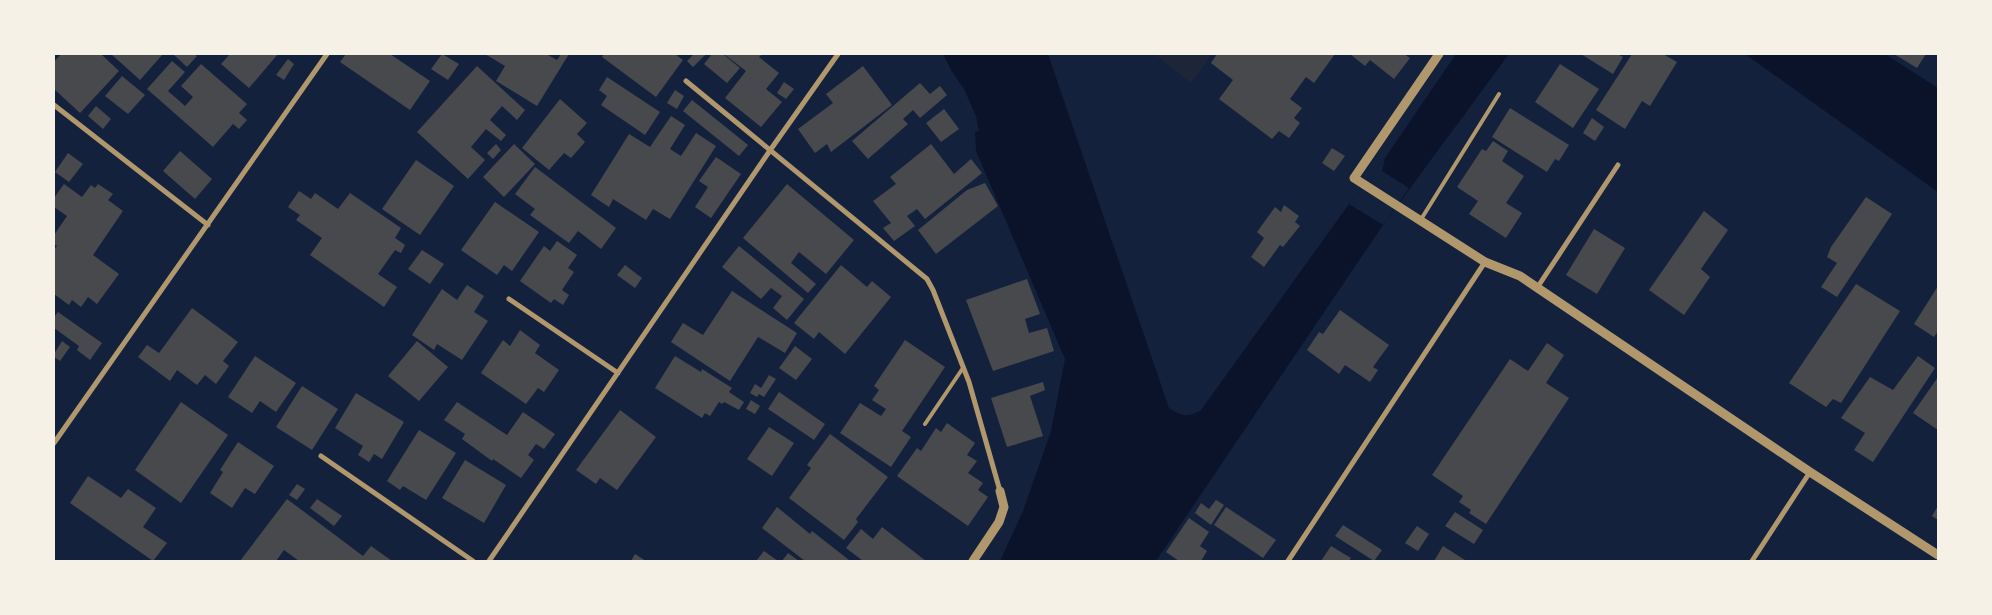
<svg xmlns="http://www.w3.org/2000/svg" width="1992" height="615" font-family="Rubik,sans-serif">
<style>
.green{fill:#1d2539}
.water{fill:#0b132b}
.pier{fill:#14213d}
.building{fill:#48494c}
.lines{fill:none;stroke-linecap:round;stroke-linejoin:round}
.service{stroke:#b1986c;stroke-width:4}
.minor{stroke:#b1986c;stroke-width:5}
.tertiary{stroke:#b1986c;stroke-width:9}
</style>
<rect width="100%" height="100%" fill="#14213d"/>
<path class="green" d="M1159,54H1212L1191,83L1157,56Z"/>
<path class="water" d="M943,54H1048L1169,408C1181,416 1188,418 1201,410L1349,204L1385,158L1456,54H1509L1383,225L1156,561H1000L1023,511L1051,431L1065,359L976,151L975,132L979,131L976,116L964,89L952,72Z
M1745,54H1885L1938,88V192Z"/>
<path class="pier" d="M1385,158L1382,171L1409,188L1383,225L1349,204Z"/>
<path class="building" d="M61,54H101L119,71L80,113L54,89V62Z
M111,54H163L140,80Z
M173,54H194L197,56L187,67Z
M230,54H278L249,88L221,64Z
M346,54H390L430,81L410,110L340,62Z
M442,54L459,64L448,80L431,69Z
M485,54H546L557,60L561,54H569L537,106L496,81L505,66Z
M604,54H675L683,60L656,97L602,57Z
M694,54H706L693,67L687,61Z
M712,54H723L740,68L727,83L704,64Z
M724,54H762L759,57L779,73L766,89L782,102L761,127L725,98L746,71Z
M1217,54H1335L1314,83L1306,77L1290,99L1302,108L1294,118L1300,123L1289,138L1279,131L1272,139L1219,99L1233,80L1211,63Z
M1350,54H1404L1410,58L1394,79L1370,60L1365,66Z
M1581,54H1617L1623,57L1613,74Z
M1632,54H1663L1677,62L1650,106L1642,101L1625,129L1596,110Z
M1894,54H1926L1917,68Z
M288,59L294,64L284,80L276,75Z
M172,61L185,72L168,91L185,106L193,97L181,86L201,64L247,104L239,113L247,120L239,129L233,124L213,147L147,89Z
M1560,64L1599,89L1573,128L1535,102Z
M477,66L525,110L517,120L502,106L490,120L506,135L501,141L486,129L471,147L485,160L468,179L417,132Z
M863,66L892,105L831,152L827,144L815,153L798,129L833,103L826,94Z
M122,76L145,95L128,114L105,96Z
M607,77L660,112L645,135L601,105L607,96L599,90Z
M784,82L794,89L786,99L777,93Z
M920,83L930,94L940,86L947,95L920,118L913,110L903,119L908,124L868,159L852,141Z
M675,90L684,96L677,109L667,103Z
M560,99L587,123L577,134L585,142L571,158L564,153L549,170L522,148Z
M692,100L748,145L739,156L683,111Z
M96,106L111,119L103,129L88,116Z
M1510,108L1569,145L1559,161L1555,159L1547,172L1492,137Z
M944,109L959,129L941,142L926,123Z
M671,116L685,125L670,149L681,156L696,133L716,146L670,219L653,209L646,220L613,199L609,207L591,195L629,134L650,147Z
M1592,118L1604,127L1595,141L1583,133Z
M1493,141L1508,151L1502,161L1524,176L1506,203L1522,213L1506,238L1469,214L1478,201L1457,187L1482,149L1486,151Z
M496,144L501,150L493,159L487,153Z
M514,144L535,164L504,197L483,177Z
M931,144L954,174L971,159L982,173L925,219L917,209L907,216L915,226L894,241L883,228L891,223L873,201L896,184L890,177Z
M1332,148L1345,156L1334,171L1322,163Z
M180,151L212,179L195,199L163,171Z
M68,153L83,164L69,182L55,172Z
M716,157L741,174L711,218L695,207L708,187L699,181Z
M416,160L454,186L420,235L382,209Z
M535,167L616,228L601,249L578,231L569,243L530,215L535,209L515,194Z
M985,183L998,206L936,254L918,230L967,190Z
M64,184L82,197L91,185L95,188L98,184L113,194L108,200L123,211L93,255L119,274L97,304L88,297L81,307L72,300L69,305L54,294V250L57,246L54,244V235L67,216L54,207V198Z
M787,184L854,240L826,274L799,252L791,263L816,284L808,293L743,238Z
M299,191L311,199L315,193L338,209L350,193L401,228L395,238L405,245L401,253L395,250L378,274L397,287L384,307L310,255L322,238L296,220L300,215L288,207Z
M1866,197L1892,214L1837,297L1821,287L1837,263L1827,257L1831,247Z
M495,202L539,232L512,271L504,265L497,275L461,250Z
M1284,205L1299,216L1295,222L1300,226L1283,247L1280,245L1264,267L1251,257L1264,238L1257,232L1275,207L1281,212Z
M1704,211L1728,230L1701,269L1710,277L1684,315L1649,290Z
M1594,229L1625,248L1597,294L1566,275Z
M557,241L577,255L568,268L574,272L562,290L569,295L563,305L554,299L551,303L520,281L544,246L550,251Z
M739,246L804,299L787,320L773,308L782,296L771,288L761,299L722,267Z
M422,250L444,264L430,284L408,269Z
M625,265L642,278L635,288L617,275Z
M841,265L867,287L872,281L891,297L845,354L819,332L814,339L794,323Z
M1027,279L1040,314L1025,319L1029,333L1047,328L1054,351L993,371L966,300Z
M1856,284L1900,311L1841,403L1833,399L1826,407L1789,383Z
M467,285L484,296L474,312L488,321L462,360L437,344L434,350L412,335L442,289L457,300Z
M1938,286V331L1934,337L1914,324Z
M732,291L797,333L785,353L758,337L730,381L671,342L683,323L703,335Z
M192,308L238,342L223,361L229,366L216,384L205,375L197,385L177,370L170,381L138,357L147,345L159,353Z
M1340,310L1389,345L1373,367L1378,370L1370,382L1345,365L1339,374L1307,350L1319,332L1323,334Z
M58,312L102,343L90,360L77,350L79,346L54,328V317Z
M520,330L540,345L535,353L559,370L544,392L538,388L526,404L481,373L503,340L510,346Z
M905,340L945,367L902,431L911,437L891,467L840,433L860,403L881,416L886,409L872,400L879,390L874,386Z
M62,341L70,347L60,361L54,357V354Z
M417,341L448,367L419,401L388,376Z
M1547,343L1564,355L1546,383L1569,398L1486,524L1469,513L1471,510L1459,502L1463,496L1432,475L1510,359L1528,371Z
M795,346L812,359L796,380L779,368Z
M255,356L296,383L276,412L260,401L252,413L228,397Z
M675,356L701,372L702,369L732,388L729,392L744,402L739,410L724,402L722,404L719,402L710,416L705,413L702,418L655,388Z
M1918,356L1935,368L1873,462L1854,450L1865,433L1841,418L1870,377L1893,390Z
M769,375L776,379L764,397L759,394L757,397L750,393L755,384L761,388Z
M1938,377V430L1913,413Z
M1043,382L1045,390L1030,396L1043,436L1007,447L991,398Z
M302,386L338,409L312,450L276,427Z
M779,392L825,424L814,440L768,409Z
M356,393L404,422L382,459L374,454L369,462L358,455L363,446L335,428Z
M751,400L760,406L755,414L746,409Z
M181,402L228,435L181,503L135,470Z
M457,402L507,435L523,412L555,434L544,449L536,444L528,455L534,460L521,478L493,459L492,461L462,439L465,434L444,420Z
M620,410L656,437L617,490L600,478L596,484L576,470Z
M947,423L975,443L967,455L977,461L968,473L983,483L978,490L988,497L968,526L897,476L917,448L921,451L936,428L941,432Z
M769,427L794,443L772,476L747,459Z
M419,430L456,453L426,500L403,486L400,490L387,481Z
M830,434L888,477L856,519L858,522L844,540L789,498L811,468L807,465Z
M238,442L274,466L255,494L245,488L232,508L210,493L223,472L220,470Z
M465,460L506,485L484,523L442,498Z
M88,476L121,498L128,489L156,508L143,527L167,543L153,561L70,503Z
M297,484L305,489L297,500L289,495Z
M287,499L363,556L371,546L392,561H299L284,550L276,561H240Z
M317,499L342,516L334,526L310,508Z
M1216,500L1224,505L1211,525L1195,513L1201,503L1209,509Z
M1938,506V520L1932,516Z
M777,507L810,534L812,531L849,560L848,561H805L762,528Z
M1226,507L1276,540L1263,558L1214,525Z
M1455,512L1483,530L1474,544L1445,526Z
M1189,518L1209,532L1200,546L1207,551L1201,561H1179L1166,552Z
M1343,525L1382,550L1374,561L1335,536Z
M1417,526L1429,534L1418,551L1405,543Z
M882,527L926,561H863L846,548L861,529L873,539Z
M1331,546L1351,558L1349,561H1321Z
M1443,546L1465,560V561H1434Z
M764,551L778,561H756Z
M788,553L799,561H782Z
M635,554L646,561H631Z"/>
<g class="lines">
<path class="service" d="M1420,221L1499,94
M925,424L963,368"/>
<path class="minor" d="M686,81L927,279L933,290L969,382L1000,491
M54,105L208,225
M1537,288L1618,165
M509,299L618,373
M54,443L327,54
M321,456L473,561
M489,561L771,149L838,54
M1288,561L1485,262
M1752,561L1810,472"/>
<path class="tertiary" d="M1439,54L1354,178L1485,262L1520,276L1810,472L1938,555
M973,561L999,522L1004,507L1000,491"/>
</g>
<rect width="1992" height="615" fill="none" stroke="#f6f1e7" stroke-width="110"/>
</svg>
